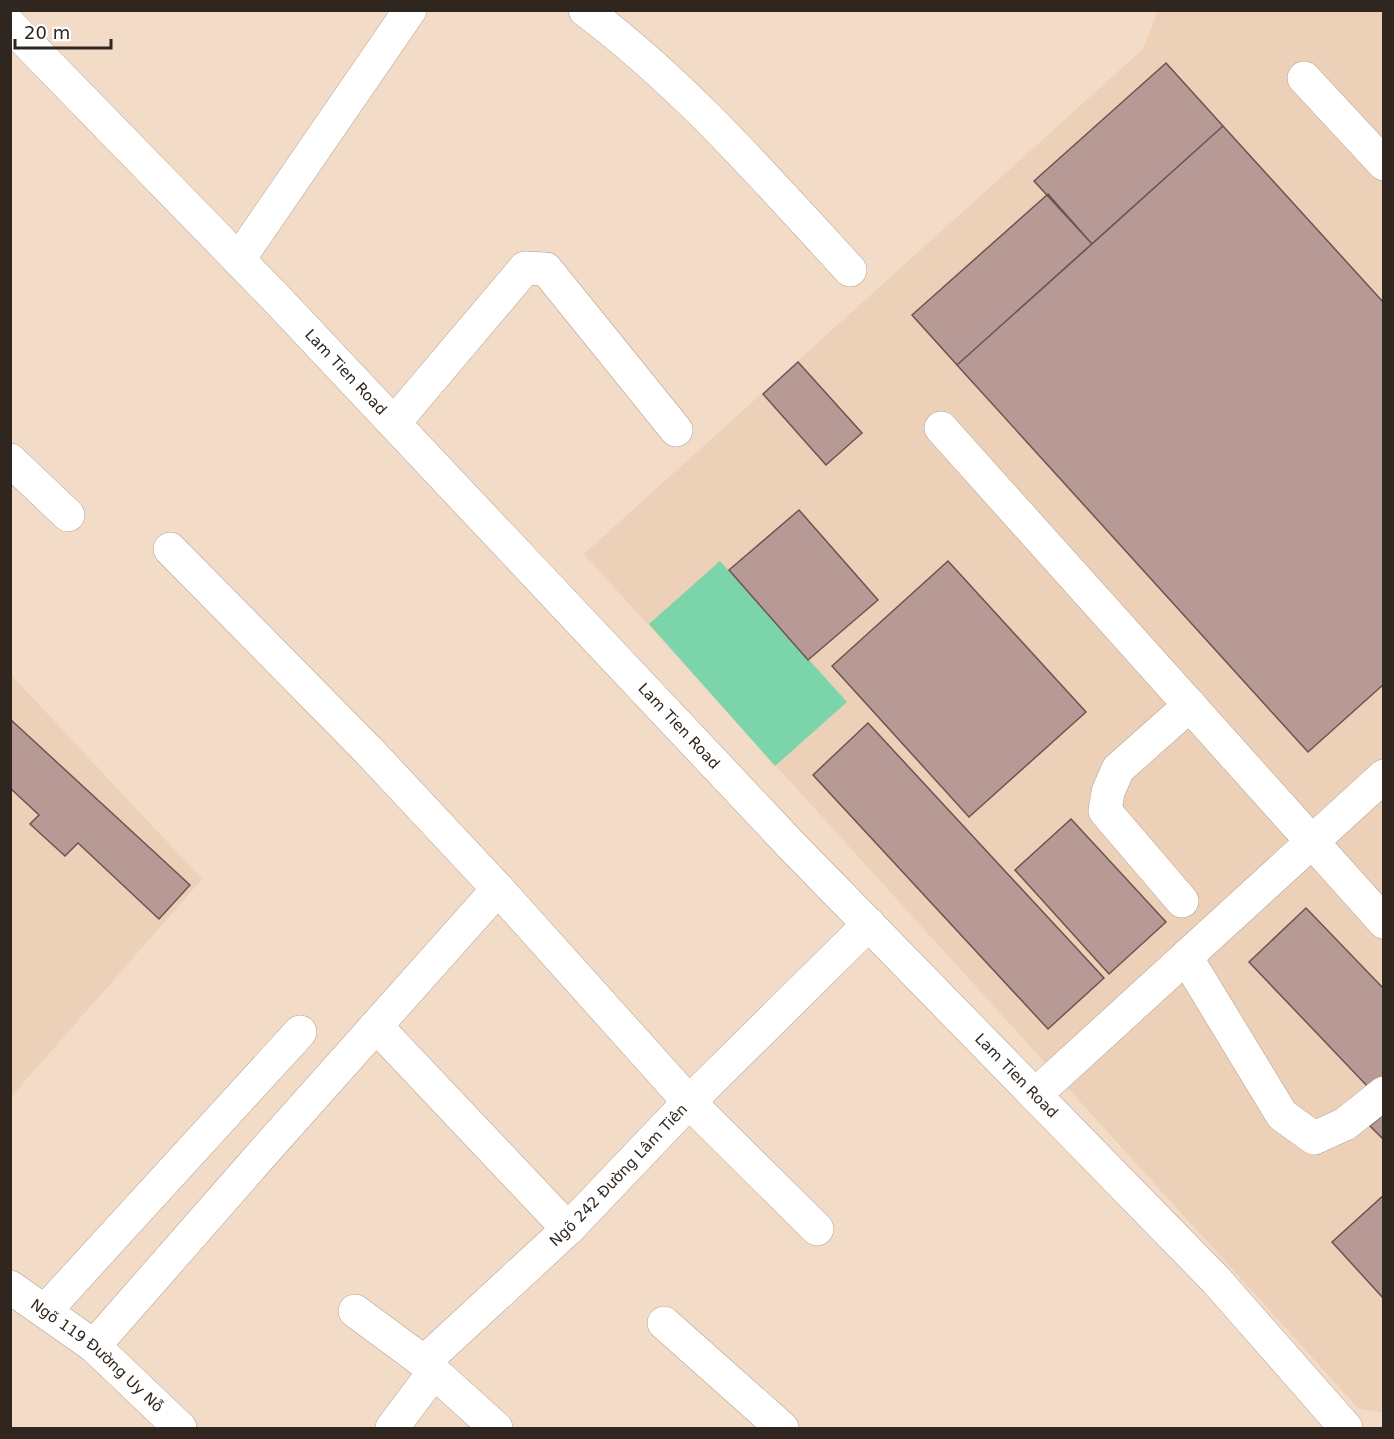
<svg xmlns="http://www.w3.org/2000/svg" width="1394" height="1439" font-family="'DejaVu Sans',sans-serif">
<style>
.built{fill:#ecd0b7}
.green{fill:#7cd5aa}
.building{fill:#b79996;stroke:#6e5351;stroke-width:1.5}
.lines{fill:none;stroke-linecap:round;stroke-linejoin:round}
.minor-casing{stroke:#b6a08e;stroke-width:34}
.minor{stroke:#fff;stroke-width:33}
.labels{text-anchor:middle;stroke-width:4.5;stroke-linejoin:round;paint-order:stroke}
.street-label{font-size:15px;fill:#2f261f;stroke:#fff}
</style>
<rect width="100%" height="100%" fill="#f2dbc7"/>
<path class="built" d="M1158,11H1383V1413L1358,1408L584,554L1143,49Z
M11,675L202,879L11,1097Z"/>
<path class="green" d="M720,561L847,702L775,766L649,624Z"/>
<path class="building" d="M1166,63L1223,126L1092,244L1034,181Z
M1223,126L1384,303V684L1308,752L957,365Z
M1048,194L1092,244L957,365L912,315Z
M798,362L862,433L826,465L763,394Z
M799,510L878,600L808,660L729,570Z
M948,561L1086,712L969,817L832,666Z
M10,719L190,885L159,919L78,843L65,856L30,824L39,815L10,788Z
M868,723L1104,978L1048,1029L813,775Z
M1071,819L1166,922L1109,974L1015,870Z
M1306,908L1384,989V1077L1370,1089L1249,962Z
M1384,1114V1140L1370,1126Z
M1384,1195V1299L1332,1242Z"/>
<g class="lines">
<g class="minor-casing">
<g id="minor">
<path d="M585,10C685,85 766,179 850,270"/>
<path id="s1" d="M10,25L275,297L792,846L1216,1280L1346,1428"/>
<path d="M1304,78L1384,164"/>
<path d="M239,259L410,10"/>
<path d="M394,423L525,268L546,269L676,430"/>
<path d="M941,428L1384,922"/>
<path d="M10,460L68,515"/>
<path d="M170,549L369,751L498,889"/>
<path d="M1182,901L1105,811L1108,792L1118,769L1190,705"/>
<path d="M1186,957L1282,1115L1314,1138L1345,1124L1384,1093"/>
<path d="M376,1026L568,1229"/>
<path d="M1035,1095L1384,776"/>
<path id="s2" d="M10,1287L94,1346L180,1428"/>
<path d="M45,1311L300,1032"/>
<path d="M355,1311L424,1362"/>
<path d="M664,1323L782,1428"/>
<path d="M94,1346L255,1162L498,889L689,1102L817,1229"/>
<path d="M434,1372L496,1428"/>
<path id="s3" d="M392,1428L434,1372L424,1362L568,1229L689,1102L869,924"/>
</g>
</g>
<use href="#minor" class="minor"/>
</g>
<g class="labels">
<g class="street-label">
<text dy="5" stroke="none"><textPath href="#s1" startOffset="483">Lam Tien Road</textPath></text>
<text dy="5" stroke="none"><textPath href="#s1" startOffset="969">Lam Tien Road</textPath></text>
<text dy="5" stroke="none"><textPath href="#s1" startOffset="1455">Lam Tien Road</textPath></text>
<text dy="5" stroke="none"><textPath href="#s3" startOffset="354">Ngõ 242 Đường Lâm Tiên</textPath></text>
<text dy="5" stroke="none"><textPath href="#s2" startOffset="111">Ngõ 119 Đường Uy Nỗ</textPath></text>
</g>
</g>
<rect width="1394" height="1439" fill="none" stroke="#2f261f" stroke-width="24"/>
<path d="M15 39v9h96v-9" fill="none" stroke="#2f261f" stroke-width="3"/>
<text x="24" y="39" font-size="18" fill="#2f261f" stroke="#ffffff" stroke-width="4.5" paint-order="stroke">20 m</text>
</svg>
